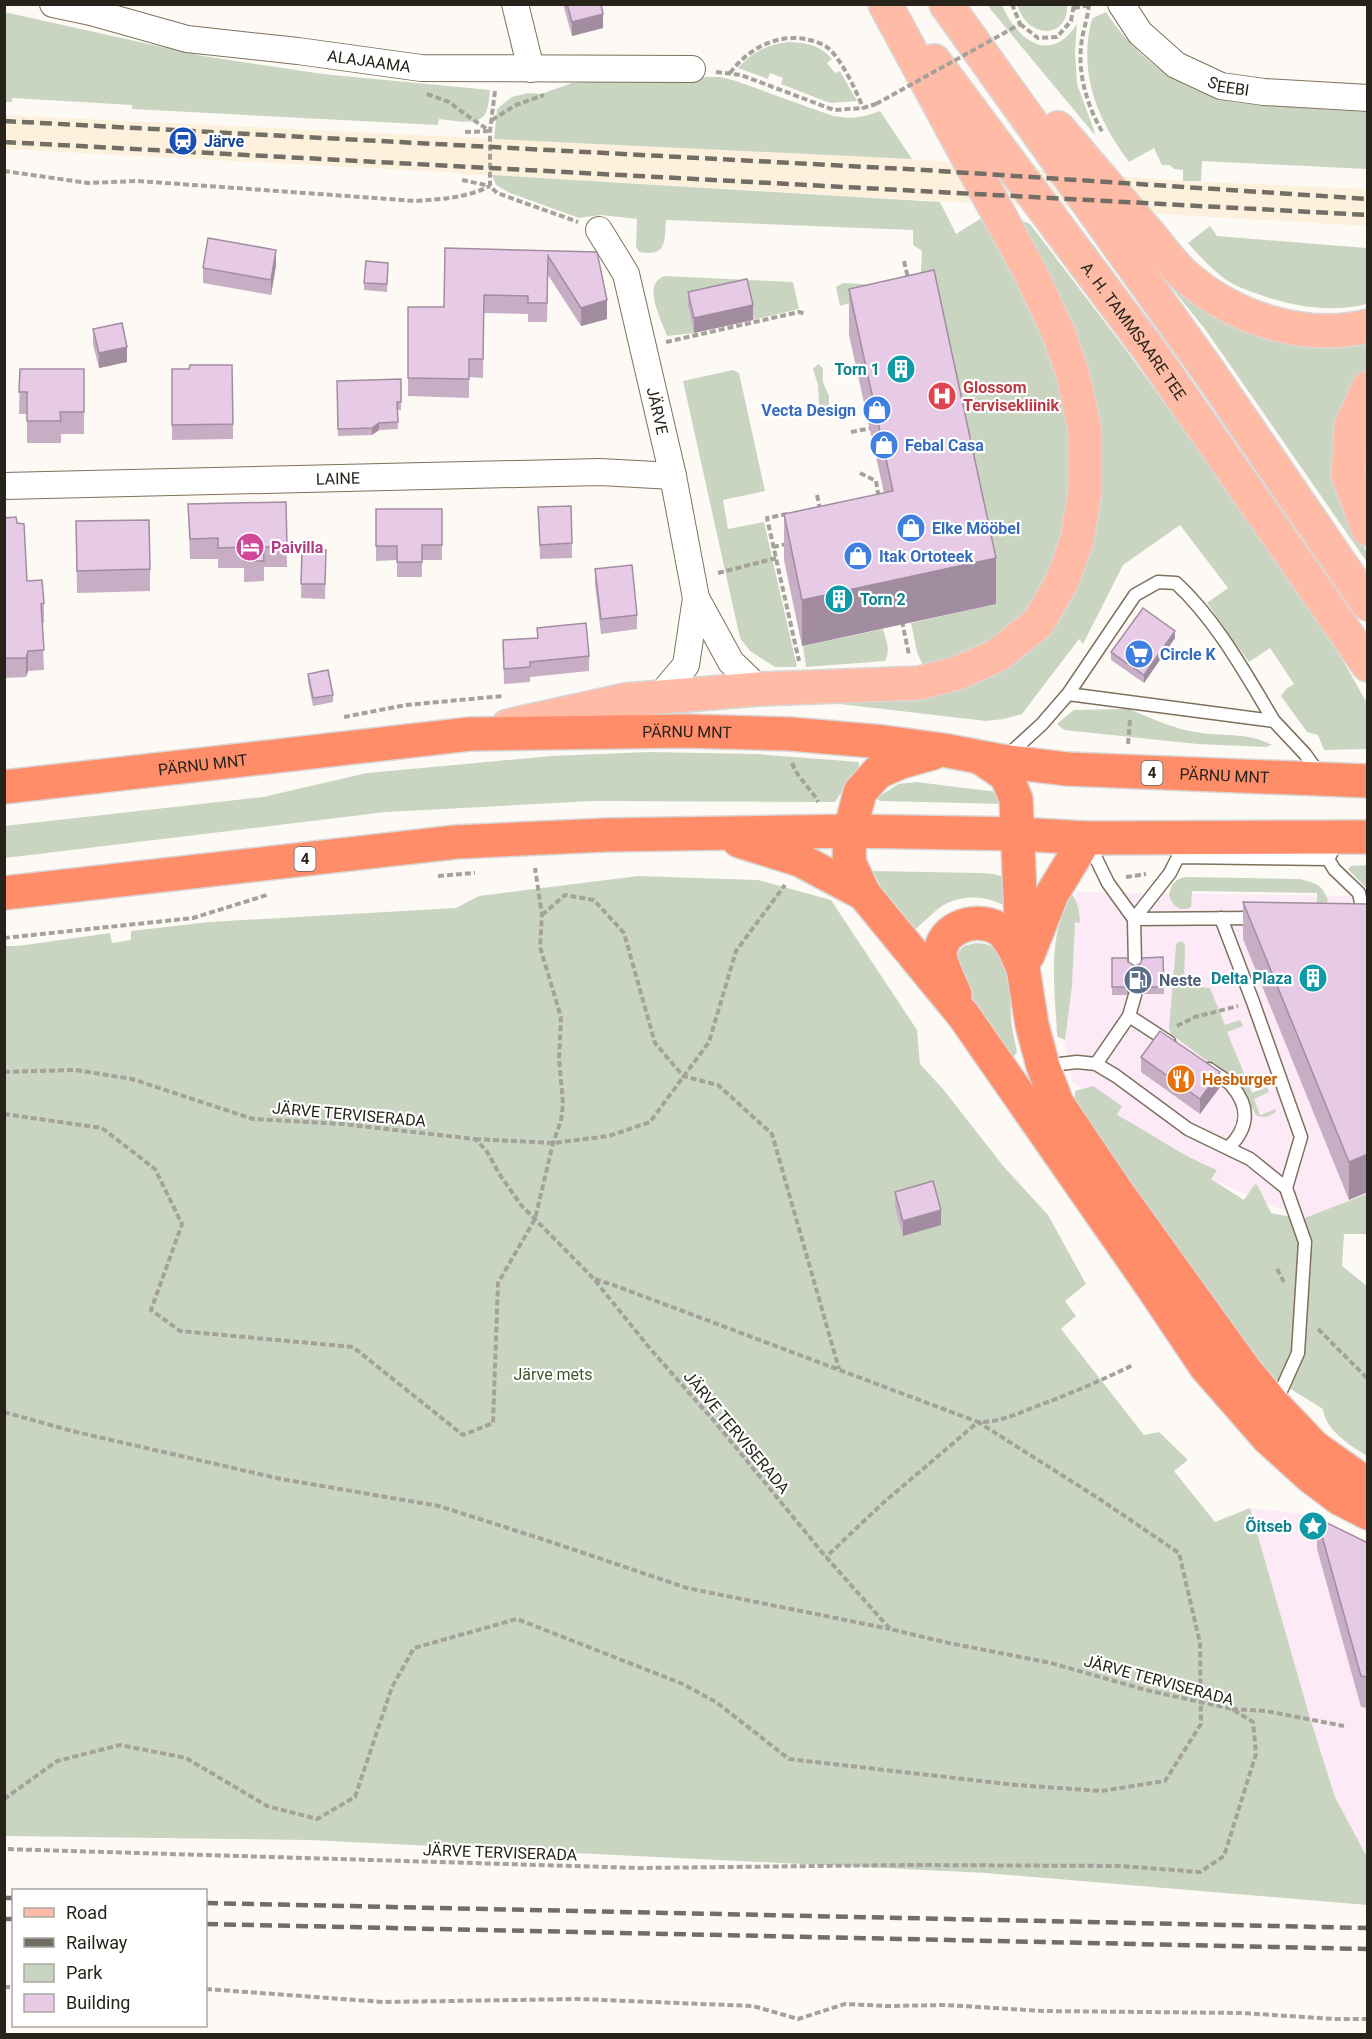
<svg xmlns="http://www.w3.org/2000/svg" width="1372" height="2039" font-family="Roboto,sans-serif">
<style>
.commercial{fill:#fcebf6}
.built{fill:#fdf1de}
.green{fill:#c9d5c1}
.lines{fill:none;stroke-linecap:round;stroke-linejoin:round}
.lane-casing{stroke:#7e705b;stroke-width:15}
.street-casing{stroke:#7e705b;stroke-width:28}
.primary-casing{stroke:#d8d7d6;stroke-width:36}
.highway-casing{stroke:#d8d7d6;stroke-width:36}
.path{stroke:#a5a19b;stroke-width:4;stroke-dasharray:6 3;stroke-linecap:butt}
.lane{stroke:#fff;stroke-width:12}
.street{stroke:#fff;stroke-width:26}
.primary{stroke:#ffbba6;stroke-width:33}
.highway{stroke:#ff8d6a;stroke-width:33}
.rail{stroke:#726e66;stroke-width:4.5;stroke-dasharray:12 6;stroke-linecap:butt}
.path-bridge{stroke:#a5a19b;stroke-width:4;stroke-dasharray:6 3;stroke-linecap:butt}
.wall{fill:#c7aec5}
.shaded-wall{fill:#a28da0}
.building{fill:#e7cae5;stroke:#a28da0;stroke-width:1.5}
.labels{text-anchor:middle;stroke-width:4.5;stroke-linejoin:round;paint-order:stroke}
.shield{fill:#fff;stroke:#68655f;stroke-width:1.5}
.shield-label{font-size:15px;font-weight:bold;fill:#28231a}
.street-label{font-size:16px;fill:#28231a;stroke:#fff}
.transit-label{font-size:16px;font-weight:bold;fill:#164399;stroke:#fff;text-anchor:start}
.culture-label{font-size:16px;font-weight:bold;fill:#0d838f;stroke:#fff;text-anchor:end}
.health-label{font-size:16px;font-weight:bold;fill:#be3a42;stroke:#fff;text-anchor:start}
.shop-label{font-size:16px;font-weight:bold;fill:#366cbe;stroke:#fff;text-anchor:start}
.hotel-label{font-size:16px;font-weight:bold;fill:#b23c85;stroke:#fff;text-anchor:start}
.service-label{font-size:16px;font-weight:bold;fill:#4e5e75;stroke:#fff;text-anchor:start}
.food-label{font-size:16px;font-weight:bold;fill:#c56008;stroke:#fff;text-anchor:start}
.park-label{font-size:16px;fill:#3e5728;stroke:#fff}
</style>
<rect width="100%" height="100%" fill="#fdfaf5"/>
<path class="commercial" d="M1076,892L1367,896V1223L1302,1219L1211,1179L1167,1146L1117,1115L1072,1082L1063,1033Z
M1250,1508L1304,1514L1367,1545V1857L1335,1797L1310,1718Z"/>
<path class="built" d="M4,115L912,159L1183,181L1367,189V226L492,175H462L461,173L5,149Z"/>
<path class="green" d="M987,5H1002C1016,39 1050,66 1077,24L1075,52L1077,84L1095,133L1094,134Z
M1017,5H1067C1069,30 1043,40 1026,21C1022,17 1019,10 1017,5Z
M4,12L203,56L323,74L490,90C489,97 489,107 485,114C478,127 451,120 439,119L438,125L132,109V105L12,98V102H5Z
M1106,12C1134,55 1178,90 1230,101C1242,104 1254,104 1266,105C1300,108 1334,110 1367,112V169L1202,161L1201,181H1183V170L1174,169L1170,165H1162L1154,148L1129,162C1097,119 1079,75 1091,22L1093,18Z
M789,42C807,43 820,45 832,59L827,63L835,73L840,71L857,101L830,103L781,84L783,78L770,73L768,79L738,68C752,52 768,44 789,42Z
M702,77H721L736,81L833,116L851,118L865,116L880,111L912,159L494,139L497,109L512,97L529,93L541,94L572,83Z
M492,175L940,202L956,234L983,217L1051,344L1074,447L1066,532L1034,605L1005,634L977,652L924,668L917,652L911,623L996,604L861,299L840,306L836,287L843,283L920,287L922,251L913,245V230L666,220C664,241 668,257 639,252L636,247L637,219L601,215L579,218L510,193L496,185Z
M1014,217L1030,224L1129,354L1240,508L1342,659L1367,703V749L1324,750L1318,735L1307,732L1281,696L1287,688L1294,684L1270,648L1249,662L1207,603L1228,588L1180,525L1123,565L1083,644L1079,639L1022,714L1004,719L986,721L840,704L839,698L1005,666L1099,491Z
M1210,226L1217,236L1367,248V304C1330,313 1294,307 1258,294C1246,290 1235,286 1225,279C1211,268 1199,256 1188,243Z
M1131,238L1167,273L1367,340V368L1351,390L1345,509L1367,553V562L1205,329Z
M665,276L793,282L799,309L753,320L688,308L694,333L667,336C661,319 641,283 665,276Z
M818,364L823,368V382L829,396V407L824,409L819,404L818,385L813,369Z
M733,370L739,373L765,491L723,500L728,529L764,522L797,667H775L750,651L740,638L683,381Z
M883,629C886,640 891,650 885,661L806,667L803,646Z
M1129,709C1153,719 1176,730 1202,733C1225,736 1251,733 1272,745L1265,747L1197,744L1064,730L1057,724L1074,710Z
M648,752L756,754L859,762V766L835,802L593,801L386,812L5,858L4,826L263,797L367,773L552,756Z
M916,782L998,792L1006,804L880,801L877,798L898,784Z
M1367,865H1368L1367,889L1348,869L1351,866Z
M873,871L980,873L994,874L1010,879V909C990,896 964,893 942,906C932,913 923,923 913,931L883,891Z
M638,876L758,880L831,900L917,1030L920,1064L943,1089L1004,1167L1048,1215L1086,1284L1065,1301L1076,1316L1061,1329L1144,1435L1159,1432L1188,1460L1174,1471L1215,1522L1250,1508L1310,1718L1335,1797L1367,1857V1905L986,1873L309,1840L5,1836V946H18L110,933L112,943L131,940V931L209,922L456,908L479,896Z
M1186,877L1300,879C1315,883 1322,884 1328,900L1326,903H1317V893L1192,891L1191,907C1180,913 1171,905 1169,894C1172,883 1175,879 1186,877Z
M1070,893C1078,899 1080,913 1080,923L1075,922L1072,985L1065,1040L1058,1037L1057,1034C1055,991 1047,941 1068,902L1066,898Z
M1182,941L1185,945L1184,986L1210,988L1225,1025L1240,1020L1243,1026L1227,1032L1252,1093L1267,1087L1269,1092L1254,1099L1260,1115L1276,1109L1275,1113L1266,1117L1257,1116L1238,1084L1171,1034L1169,1028L1176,946L1177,943Z
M975,943C1016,943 1009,987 1011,1015C1011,1027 1015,1040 1017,1052L1014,1056H1011C989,1024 958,993 958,952L964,946Z
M1093,1086L1122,1106L1117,1115C1151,1133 1181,1156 1217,1170L1211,1179L1244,1200L1255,1184L1258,1186L1271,1213L1302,1219L1367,1194V1234H1344L1342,1266L1367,1286V1456C1351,1446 1325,1430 1323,1409L1273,1378L1182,1258L1075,1101V1091Z"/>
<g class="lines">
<g class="lane-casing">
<path id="lane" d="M1068,694L1135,595L1158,582L1176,583C1217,621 1245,673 1274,721
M1007,756L1042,724L1068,694L1274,721L1305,754L1320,775
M1088,842L1108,883L1134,919L1170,873L1186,841
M1331,854L1328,859L1334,869L1359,893L1364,917
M1179,857L1328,859
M1221,918L1253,1002L1301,1137L1286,1188
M1135,965L1134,919L1257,918
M1135,995L1129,1016L1096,1064L1116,1076L1188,1129L1250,1159L1286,1188L1305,1242L1298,1353L1276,1402
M1129,1016L1169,1042
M1043,1066L1077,1062L1096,1064
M1209,1069C1216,1074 1226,1079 1232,1086C1251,1108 1248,1129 1228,1148"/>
</g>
<g class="street-casing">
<g id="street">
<path id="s1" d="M53,4L91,12L187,39L298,51L421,68L692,69"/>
<path d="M515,4L531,69"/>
<path id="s2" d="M1121,4L1140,33L1176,65L1221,86L1264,92L1368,98"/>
<path id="s3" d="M599,230L626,274L673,476L696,598L731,662L759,689"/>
<path id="s4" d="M4,486L600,472L673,476"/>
<path d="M659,697L686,665L696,598"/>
</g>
</g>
<g class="primary-casing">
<g id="primary">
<path d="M946,4L1207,369L1368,604"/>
<path id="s5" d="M934,61L1150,351L1368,665"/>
<path d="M1058,128C1088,163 1118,199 1148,233C1160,247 1171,263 1184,275C1233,318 1304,342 1368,326"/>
<path d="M1368,388L1351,426L1348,475L1368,529"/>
<path d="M508,726L625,700L759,689L920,683L960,672L998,655L1038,623L1062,582L1077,540L1085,492V431L1073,375L1059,334L1030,272L885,4"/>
</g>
</g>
<g class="highway-casing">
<g id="highway">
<path d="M933,753L901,762L878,772L860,792L850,831L849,862L864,894L964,1016L1153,1288L1206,1367L1268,1438L1310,1476L1339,1498L1368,1513"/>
<path d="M981,758L1006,775L1016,799L1023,968L1032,1025L1043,1066L1057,1103L1117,1192L1245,1370L1274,1405L1314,1447L1368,1485"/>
<path id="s6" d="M4,787L470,734L685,731L790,734L884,742L943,750L1001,761L1067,769L1368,781"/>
<path d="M739,841L800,860L864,894"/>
<path d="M4,893L456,842L606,835L850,831L1018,834L1086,838L1368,837"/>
<path d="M1028,955L1052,894L1086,838"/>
<path d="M955,995C951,984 944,972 941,960C935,930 974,915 997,928C1010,935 1016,953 1022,966"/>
</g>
</g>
<path class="path" d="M1012,4L1020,24L1015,27
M1089,4C1088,19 1082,32 1081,47C1078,76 1088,108 1103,133
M1074,8L1091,5
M1020,24L1038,38L1057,37L1071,21L1074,4
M716,72L741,75L834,110L863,108L876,104
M730,73C748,49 775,34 806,39C813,41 822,43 828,48C842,60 856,90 863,108
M495,91L490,131V186L497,193L578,222
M427,94L449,102L469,117L490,131
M492,120L516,105L544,95
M465,132L490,131
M4,171L88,183L138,181L416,201C442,199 466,198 490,186
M462,180L490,186
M904,261L908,278
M666,342L799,312L805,314
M851,432L872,428
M860,473L876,481L879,499
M817,495L820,509
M787,514L767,518L799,661
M773,547L787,544
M718,573L776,558
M902,621L909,655
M344,717L406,705L503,696
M1128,744L1130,720
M792,763C798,779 811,788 818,802
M438,876L475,873
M1126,877L1146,874
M542,915L565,895L594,900L624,933L655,1043L683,1076L718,1085L772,1134L839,1369
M4,938L193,918L267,895
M1177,1026L1195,1017L1238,1006
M4,1072L76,1070L132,1079L253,1119L342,1124L475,1139L486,1150L500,1175L521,1205L593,1278L652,1351L715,1422L826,1557L890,1629L944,1642L1051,1663L1146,1690L1232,1709L1253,1722L1256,1754L1224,1856L1200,1872L1121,1866L910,1865L639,1868L4,1849
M4,1114L102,1128L155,1169L182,1224L151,1310L180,1331L353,1347L463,1435L493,1423L498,1283L535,1219L553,1143L561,1121L563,1104L559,1058L561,1017L540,947L542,915L535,868
M475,1139L553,1143L609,1136L650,1122L709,1042L736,951L785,885
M1277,1269L1284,1282
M595,1279L616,1286L978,1422C998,1423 1019,1413 1037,1406C1070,1394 1102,1380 1133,1365
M1318,1329L1368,1379
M4,1412L72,1431L281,1479L439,1506L545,1540L687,1588L890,1629
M1232,1709L1266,1711L1344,1726
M4,1799L57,1761L120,1745L186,1758L267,1806L317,1819L355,1797L392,1687L414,1648L517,1619L683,1684L716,1702L789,1759L1016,1785L1101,1791L1165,1781L1201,1724L1200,1643L1179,1553L1098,1498L978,1422L883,1503L826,1557
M4,1987H14
M206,1989L383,2002L578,1999L753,2006L798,2019L845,2004L887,2006L946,2005L1043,2011L1242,2013L1335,2019H1368"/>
<use href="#lane" class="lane"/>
<use href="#street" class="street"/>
<use href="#primary" class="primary"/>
<use href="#highway" class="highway"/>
<path class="rail" d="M4,121L924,170L1368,199
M4,142L1368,215
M4,1898H14
M206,1903L1368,1928
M4,1919H14
M206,1924L1368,1949"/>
<path class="path-bridge" d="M876,104L1015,27"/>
</g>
<path class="wall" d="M563,4H601L603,28L572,36Z
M445,248L597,252L607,319L581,326L548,275L547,322H528V314L484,313L483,378L469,377V398L408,396V307H444Z
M276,265L271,295L203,283V268Z
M388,271L387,292L364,290V283Z
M849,289L996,604L802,646L784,560V514L884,493L849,335Z
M688,292L753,320L694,333L688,307Z
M93,329L127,362L99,368L93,344Z
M20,369H84V434H61V443H27V414H19Z
M172,369L233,424V439L172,440Z
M401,379V410H397L398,429L379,430L372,435L338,436L337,381Z
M286,502L287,567H264V581L244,582V568H218V559H190L188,504Z
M538,507L572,543V558L540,559Z
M376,509H442V560H422V577H397V560L376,561Z
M4,518L17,523L27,581L44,603V623H42L44,670L28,671L26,677L4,678Z
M76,521L150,569V591L77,593Z
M302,550H326L325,599L301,598Z
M595,569L637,615V629L601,634L595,584Z
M537,628L589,656V671L530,677V682L504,684L503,640L537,638Z
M1175,638L1144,683L1111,660V652Z
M308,674L333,695V702L313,706L308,682Z
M1243,902L1368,904L1349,1200L1243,939Z
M1163,957L1164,994H1143L1140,989L1134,987L1129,990L1127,995H1112V958L1128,962L1135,966Z
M1141,1057L1220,1087L1200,1114L1141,1072Z
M895,1192L941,1225L903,1236L895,1207Z
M1317,1518L1368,1543V1708L1361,1707L1317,1549Z"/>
<path class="shaded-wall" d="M603,14V28L572,36V22Z
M276,250V265L271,295V280Z
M607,300V319L581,326V308Z
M753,305V320L694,333V318Z
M127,347V362L99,368V353Z
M379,423V430L372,435V428Z
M996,558V604L802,646V600Z
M1175,631V638L1144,683V675Z
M28,651V671L26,677V658Z
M1134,979V987L1129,990L1127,995V987L1129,982Z
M1220,1072V1087L1200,1114V1099Z
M1368,1154V1192L1349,1200V1162Z
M941,1210V1225L903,1236V1221Z"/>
<path class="building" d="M567,4H601L603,14L572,22Z
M208,238L276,250L271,280L203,268Z
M445,248L597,252L607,300L581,308L548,256L547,303H528V296L484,295L483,359H469V379L408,378V307H444Z
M366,261L388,263L387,284L364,283Z
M934,270L996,558L802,600L784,514L893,491L849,289Z
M747,279L753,305L694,318L688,292Z
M122,323L127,347L99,353L93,329Z
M190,365H232L233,424L172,425V369H189Z
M20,369H84V412H60L61,421H27V392H19Z
M401,379V402H397L398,422L379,423L372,428L338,429L337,381Z
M286,502L287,547H263L264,561H244V547L218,548V538L190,539L188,504Z
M571,506L572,543L540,545L538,507Z
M376,509H442V545H422V562H397V546H376Z
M16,517L17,523L24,524L27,581L42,580L44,603L41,604L44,650L28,651L26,658H4V518Z
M149,520L150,569L77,571L76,521Z
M302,550H326L325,584H301Z
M632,565L637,615L601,619L595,569Z
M1143,608L1175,631L1144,675L1111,652Z
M586,623L589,656L530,662V667L504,669L503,640L538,638L537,628Z
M328,670L333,695L313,698L308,674Z
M1243,902L1368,904V1154L1349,1162Z
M1163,957L1164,987H1143L1140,981L1134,979L1129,982L1127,987H1112V958H1127L1128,962L1135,966L1140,964L1143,958Z
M1160,1031L1220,1072L1200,1099L1141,1057Z
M933,1181L941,1210L903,1221L895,1192Z
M1317,1518L1368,1543V1677L1361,1676Z"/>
<defs>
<g id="station-disc" transform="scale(1.5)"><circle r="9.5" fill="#1a4fb4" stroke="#fff"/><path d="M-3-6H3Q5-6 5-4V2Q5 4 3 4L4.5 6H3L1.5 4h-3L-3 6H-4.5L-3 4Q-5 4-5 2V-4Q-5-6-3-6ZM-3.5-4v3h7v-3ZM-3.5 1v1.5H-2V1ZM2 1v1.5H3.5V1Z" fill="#fff"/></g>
<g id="building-disc" transform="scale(1.5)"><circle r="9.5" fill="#0f9aa8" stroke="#fff"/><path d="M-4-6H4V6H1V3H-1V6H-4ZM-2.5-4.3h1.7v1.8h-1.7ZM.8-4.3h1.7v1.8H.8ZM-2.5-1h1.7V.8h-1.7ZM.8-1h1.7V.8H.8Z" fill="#fff"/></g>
<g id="hospital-disc" transform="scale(1.5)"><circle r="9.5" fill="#e0444e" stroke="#fff"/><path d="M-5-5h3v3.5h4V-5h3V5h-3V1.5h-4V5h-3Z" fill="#fff"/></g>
<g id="shop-disc" transform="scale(1.5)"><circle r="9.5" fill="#3f7fe0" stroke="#fff"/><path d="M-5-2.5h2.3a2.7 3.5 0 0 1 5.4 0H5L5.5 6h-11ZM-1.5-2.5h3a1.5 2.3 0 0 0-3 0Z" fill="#fff"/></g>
<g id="hotel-disc" transform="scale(1.5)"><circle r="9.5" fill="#d1479c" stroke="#fff"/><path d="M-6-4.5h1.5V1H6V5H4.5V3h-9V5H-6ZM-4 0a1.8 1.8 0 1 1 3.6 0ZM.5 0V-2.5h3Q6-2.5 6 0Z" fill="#fff"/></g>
<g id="supermarket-disc" transform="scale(1.5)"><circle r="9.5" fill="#3f7fe0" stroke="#fff"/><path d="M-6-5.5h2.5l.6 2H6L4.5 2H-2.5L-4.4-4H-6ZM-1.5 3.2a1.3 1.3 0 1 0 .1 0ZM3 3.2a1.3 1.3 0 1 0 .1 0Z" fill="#fff"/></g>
<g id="fuel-disc" transform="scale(1.5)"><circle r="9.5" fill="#5c6f8a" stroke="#fff"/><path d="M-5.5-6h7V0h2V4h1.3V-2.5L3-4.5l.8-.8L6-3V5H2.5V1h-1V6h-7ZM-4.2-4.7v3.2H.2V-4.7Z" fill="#fff"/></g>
<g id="restaurant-disc" transform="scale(1.5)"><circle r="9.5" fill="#e8710a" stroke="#fff"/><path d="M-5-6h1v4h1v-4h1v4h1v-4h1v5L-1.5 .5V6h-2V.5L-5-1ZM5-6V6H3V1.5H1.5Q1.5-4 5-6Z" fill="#fff"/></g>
<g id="sight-disc" transform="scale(1.5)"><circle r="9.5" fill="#0f9aa8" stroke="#fff"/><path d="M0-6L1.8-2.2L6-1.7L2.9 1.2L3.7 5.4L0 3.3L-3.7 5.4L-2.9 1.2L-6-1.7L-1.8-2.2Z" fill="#fff"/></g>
</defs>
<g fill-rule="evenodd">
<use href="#station-disc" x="183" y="141"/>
<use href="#building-disc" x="901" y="369"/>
<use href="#hospital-disc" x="942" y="396"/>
<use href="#shop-disc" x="877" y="410"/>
<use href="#shop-disc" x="884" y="445"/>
<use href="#shop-disc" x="911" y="528"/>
<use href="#hotel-disc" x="250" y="547"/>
<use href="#shop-disc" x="858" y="556"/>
<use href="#building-disc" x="839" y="599"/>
<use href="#supermarket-disc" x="1139" y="654"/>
<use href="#building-disc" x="1313" y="978"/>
<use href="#fuel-disc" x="1138" y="980"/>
<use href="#restaurant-disc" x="1181" y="1079"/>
<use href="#sight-disc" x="1313" y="1526"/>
</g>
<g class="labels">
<g class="shield">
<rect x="1141.5" y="761" width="21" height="24" rx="4.5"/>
<rect x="294.5" y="847" width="21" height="24" rx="4.5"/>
</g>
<g class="shield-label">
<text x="1152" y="778">4</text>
<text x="305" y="864">4</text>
</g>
<g class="street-label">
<text dy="6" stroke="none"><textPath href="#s1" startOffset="322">ALAJAAMA</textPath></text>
<text dy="6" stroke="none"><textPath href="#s2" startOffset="140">SEEBI</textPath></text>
<text dy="6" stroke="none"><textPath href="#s5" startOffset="336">A. H. TAMMSAARE TEE</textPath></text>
<text dy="6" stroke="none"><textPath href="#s3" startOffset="192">JÄRVE</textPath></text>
<text dy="6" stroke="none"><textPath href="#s4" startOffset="334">LAINE</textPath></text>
<text dy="6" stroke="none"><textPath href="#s6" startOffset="686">PÄRNU MNT</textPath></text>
<text dy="6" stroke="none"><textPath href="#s6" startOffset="200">PÄRNU MNT</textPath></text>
<text dy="6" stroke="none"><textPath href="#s6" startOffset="1226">PÄRNU MNT</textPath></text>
<text transform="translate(349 1114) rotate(5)" y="6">JÄRVE TERVISERADA</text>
<text transform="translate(737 1432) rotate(50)" y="6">JÄRVE TERVISERADA</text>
<text transform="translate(1159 1680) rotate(15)" y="6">JÄRVE TERVISERADA</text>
<text transform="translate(500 1852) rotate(2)" y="6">JÄRVE TERVISERADA</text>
</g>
<g class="transit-label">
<text x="204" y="147">Järve</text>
</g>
<g class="culture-label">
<text x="880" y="375">Torn 1</text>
<text x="860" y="605" text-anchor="start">Torn 2</text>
<text x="1292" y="984">Delta Plaza</text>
<text x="1292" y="1532">Õitseb</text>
</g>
<g class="health-label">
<text x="963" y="393">Glossom<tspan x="963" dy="18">Tervisekliinik</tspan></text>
</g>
<g class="shop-label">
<text x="856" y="416" text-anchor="end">Vecta Design</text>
<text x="905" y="451">Febal Casa</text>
<text x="932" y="534">Elke Mööbel</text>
<text x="879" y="562">Itak Ortoteek</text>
<text x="1160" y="660">Circle K</text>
</g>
<g class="hotel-label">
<text x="271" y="553">Paivilla</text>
</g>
<g class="service-label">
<text x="1159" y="986">Neste</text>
</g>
<g class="food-label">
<text x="1202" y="1085">Hesburger</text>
</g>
<g class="park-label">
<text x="553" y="1380">Järve mets</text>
</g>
</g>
<rect width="1372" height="2039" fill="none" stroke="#28231a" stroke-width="12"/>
<rect x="12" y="1889" width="195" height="138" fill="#ffffff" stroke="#a9a7a3" stroke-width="1.5"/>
<rect x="24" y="1908" width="30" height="9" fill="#ffbba6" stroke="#a9a7a3" stroke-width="1.5"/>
<text x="66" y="1919" font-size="18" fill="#28231a">Road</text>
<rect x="24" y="1938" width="30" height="9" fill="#726e66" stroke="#a9a7a3" stroke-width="1.5"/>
<text x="66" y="1949" font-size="18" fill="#28231a">Railway</text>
<rect x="24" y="1964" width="30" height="18" fill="#c9d5c1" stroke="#a9a7a3" stroke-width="1.5"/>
<text x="66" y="1979" font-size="18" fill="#28231a">Park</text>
<rect x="24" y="1994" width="30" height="18" fill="#e7cae5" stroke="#a9a7a3" stroke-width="1.5"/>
<text x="66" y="2009" font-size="18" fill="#28231a">Building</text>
</svg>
